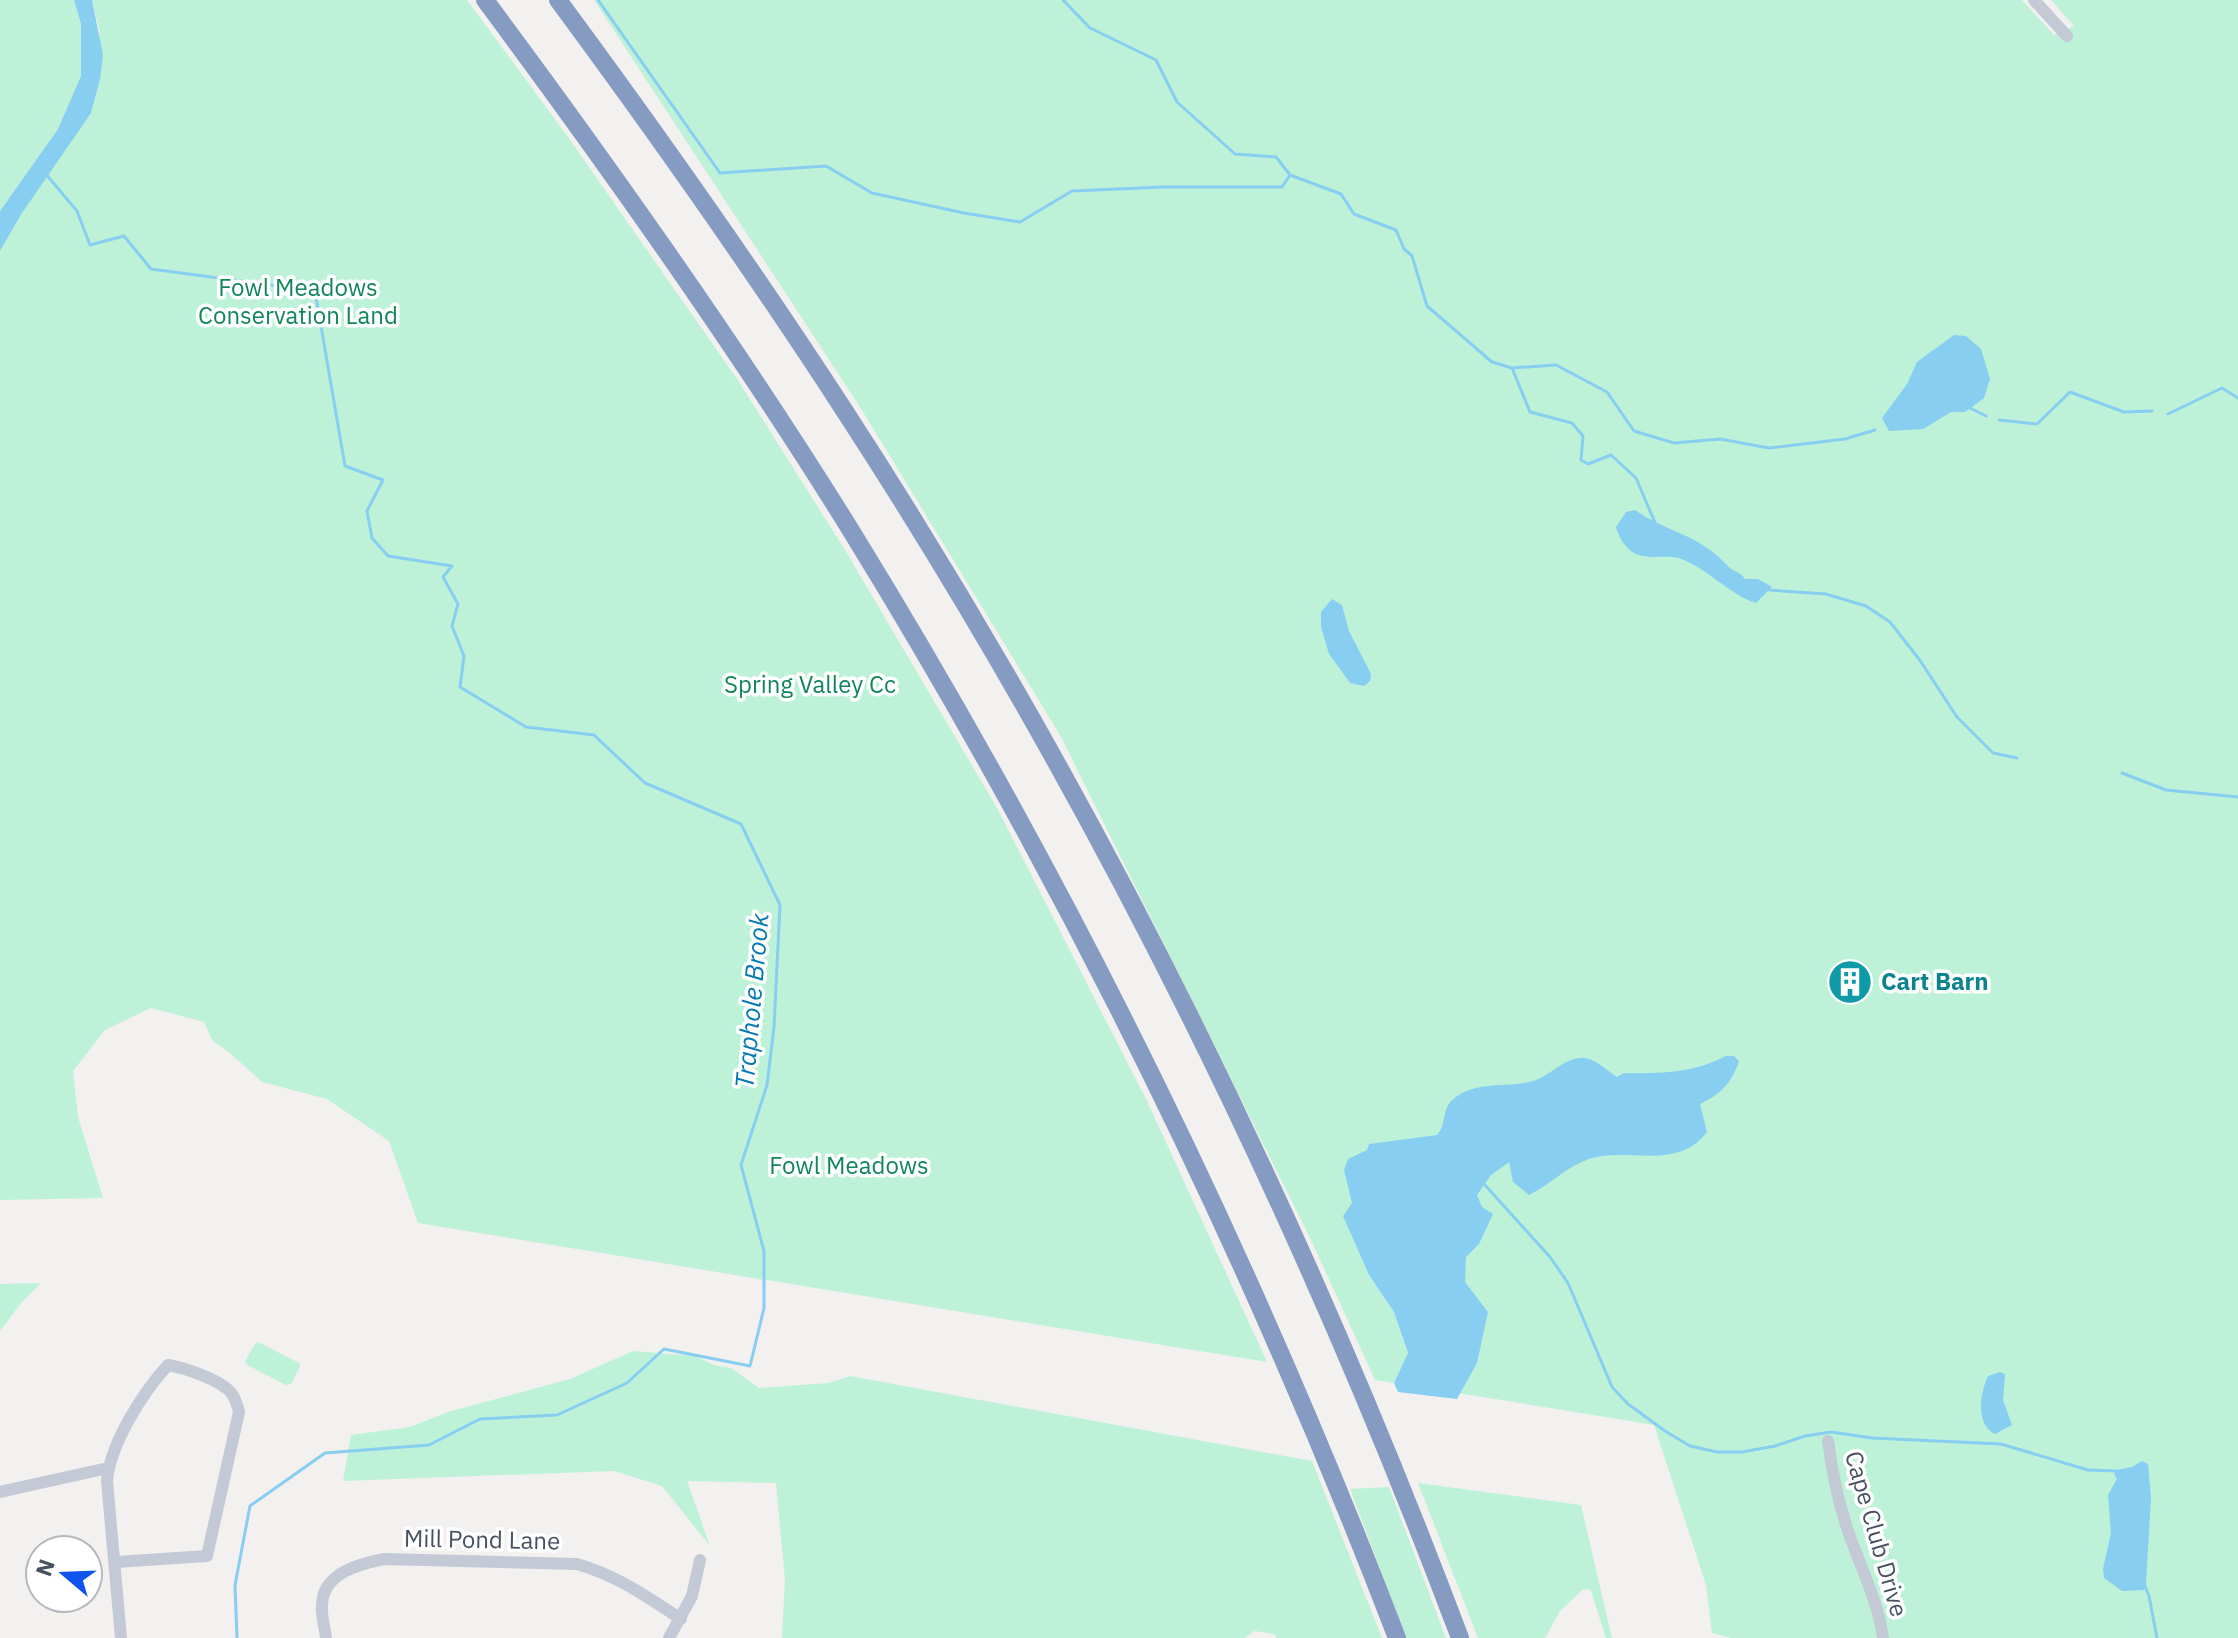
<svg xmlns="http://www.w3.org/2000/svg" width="2238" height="1638" font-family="'IBM Plex Sans',sans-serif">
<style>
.green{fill:#bdf2d8}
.water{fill:#88cef1}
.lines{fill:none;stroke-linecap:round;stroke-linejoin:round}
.stream{stroke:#88cef1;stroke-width:3}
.minor{stroke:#c3cad6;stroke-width:12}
.highway{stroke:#859bc1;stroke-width:18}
.labels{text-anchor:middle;stroke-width:7;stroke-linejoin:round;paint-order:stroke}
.park-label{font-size:24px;fill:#12865b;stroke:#fff}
.culture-label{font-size:24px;font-weight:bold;fill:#0d838f;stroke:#fff;text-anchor:start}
.street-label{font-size:24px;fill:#47515f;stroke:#fff}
.water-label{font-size:26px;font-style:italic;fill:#0479b5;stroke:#fff}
</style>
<rect width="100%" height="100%" fill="#f3f0f0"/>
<path class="green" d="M0,0H74L81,24V76L58,129L0,211Z
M92,0H467L568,137L737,379L845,550L997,808L1147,1101L1267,1362L418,1223L389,1141L327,1099L262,1082L231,1054L212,1040L204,1022L151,1008L105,1030L73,1071L78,1117L103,1198L0,1200V251L22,213L100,33Z
M594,0H2022L2054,35L2074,26L2051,0H2238V1638H1731L1712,1633L1706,1585L1654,1425L1458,1393L1477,1363L1344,1217L1369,1275L1394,1312L1408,1354L1394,1383L1375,1380L1312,1242L1060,735L860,407Z
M41,1283L21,1303L0,1331V1284Z
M258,1342L299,1363L300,1367L291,1384L286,1385L247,1365L245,1361L255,1344Z
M633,1351L695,1356L714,1365L731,1368L759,1388L829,1383L850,1376L1312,1461L1382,1638H1276L1275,1634L1254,1631L1245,1638H782L785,1580L776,1483L687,1481L710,1546L662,1486L614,1471L343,1481L351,1435L410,1427L448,1412L570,1379Z
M1418,1483L1581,1505L1612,1638H1606L1591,1591L1587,1589L1582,1590L1560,1611L1545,1638H1478Z
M1389,1487L1446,1638H1406L1350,1489Z"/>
<path class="water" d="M74,0H92L103,55L100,79L91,113L22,213L0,251V211L58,129L81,76V24Z
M1954,335L1966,336L1981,349L1990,379L1984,398L1965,412H1951L1923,429L1889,431L1882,418L1907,384L1917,362Z
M1635,510C1668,533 1696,533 1726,564C1732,572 1739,570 1745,579H1758L1772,587L1756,603C1729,594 1710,571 1684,560C1668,553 1649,561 1634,553C1626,549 1618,536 1616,527L1626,512Z
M1332,599L1342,605L1349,631L1371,674L1370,681L1364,686L1350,683L1329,654L1321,627V612Z
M1726,1056H1734L1739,1061C1731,1084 1722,1093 1700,1104L1707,1132C1677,1172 1627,1146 1589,1159C1567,1166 1550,1185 1529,1195L1513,1182L1509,1162L1491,1175L1477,1195L1482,1207L1493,1214L1479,1244L1466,1257L1465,1282L1488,1312L1477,1363L1457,1399L1398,1392L1394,1383L1408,1353L1394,1312L1369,1275L1343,1216L1352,1203L1344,1170L1348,1159L1367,1150L1369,1144L1437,1135C1446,1126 1442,1111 1451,1101C1473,1080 1503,1088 1529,1082C1547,1079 1561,1060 1579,1058C1593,1056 1606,1070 1617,1077L1624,1073C1660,1074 1694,1073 1726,1056Z
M2000,1372L2005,1374L2003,1400L2012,1425L1995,1434C1975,1424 1980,1393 1988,1376Z
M2142,1461L2148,1464L2151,1498L2146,1584L2144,1590L2122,1591L2104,1578L2103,1569L2111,1533L2108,1495L2117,1479L2114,1474L2116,1470L2132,1467Z"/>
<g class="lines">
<path class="stream" d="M598,0L720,173L826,166L872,193L964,213L1020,222L1072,191L1163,187H1282L1290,175
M1063,0L1090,28L1156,60L1177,102L1235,154L1276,157L1290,175L1341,194L1354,214L1396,230L1404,249L1412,256L1427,306L1492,362L1512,368L1530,412L1572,423L1583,436L1581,460L1588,464L1611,455L1636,478L1656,525
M45,173L77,211L90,245L124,236L151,269L315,291L345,466L383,480L367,511L372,538L388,556L452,566L443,577L458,604L452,626L464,656L460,687L526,727L594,735L645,783L741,824L780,905L774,1027L767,1085L741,1165L764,1251V1308L750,1366L664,1349L627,1383L557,1415L480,1419L429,1445L325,1453L250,1506L235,1585L237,1638
M1512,368L1556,365L1607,392L1634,431L1674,443L1720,439L1769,448L1845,439L1875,430
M1968,407L1986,416
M2168,414L2222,388L2238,398
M1999,420L2037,424L2070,392L2124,412L2152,411
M1769,590L1826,594L1866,606L1890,622L1919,659L1957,717L1993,753L2017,758
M2122,773L2166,790L2238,797
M1484,1184L1550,1257L1568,1283L1612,1387L1628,1404L1665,1431L1690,1446L1717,1452H1742L1775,1446L1805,1436L1831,1432L1872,1438L2001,1444L2088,1470L2116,1471
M2144,1584L2149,1596L2157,1638"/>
<path class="minor" d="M2034,0L2067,36
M1828,1441C1833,1480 1842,1519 1857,1555C1868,1583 1879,1609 1883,1638
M0,1492L108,1468
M116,1562L207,1556L239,1412C237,1406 236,1399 232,1394C222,1380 185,1368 168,1365C143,1392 110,1444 107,1481L121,1638
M326,1638C325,1628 321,1616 322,1606C322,1573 359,1564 384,1559L577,1564C618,1576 646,1596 681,1619
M669,1638L692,1596L700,1560"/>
<path class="highway" d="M485,0C613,172 737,347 850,529C1067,881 1249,1252 1397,1638
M558,0C657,134 753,270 844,410C1094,794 1299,1210 1460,1638"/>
</g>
<defs>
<g id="building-disc" transform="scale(2.3)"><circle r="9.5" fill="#0f9aa8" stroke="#fff"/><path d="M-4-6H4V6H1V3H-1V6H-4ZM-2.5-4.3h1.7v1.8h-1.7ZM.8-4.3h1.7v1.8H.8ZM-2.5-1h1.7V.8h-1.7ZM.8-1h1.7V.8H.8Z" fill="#fff"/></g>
</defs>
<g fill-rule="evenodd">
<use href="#building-disc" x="1850" y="982"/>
</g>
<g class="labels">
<g class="park-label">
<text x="298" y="296">Fowl Meadows<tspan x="298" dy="28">Conservation Land</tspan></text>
<text x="810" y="693">Spring Valley Cc</text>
<text x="849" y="1174">Fowl Meadows</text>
</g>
<g class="culture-label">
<text x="1881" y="990">Cart Barn</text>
</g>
<g class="street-label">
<text transform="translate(1876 1534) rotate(74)" y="8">Cape Club Drive</text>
<text transform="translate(482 1540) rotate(1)" y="8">Mill Pond Lane</text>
</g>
<g class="water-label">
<text transform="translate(752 1001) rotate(-85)" y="9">Traphole Brook</text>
</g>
</g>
<g transform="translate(64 1574) rotate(289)"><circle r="38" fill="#ffffff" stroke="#b5b9bf" stroke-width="2"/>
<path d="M0-6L14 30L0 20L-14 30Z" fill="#0f54ee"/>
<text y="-12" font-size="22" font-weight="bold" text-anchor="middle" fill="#47515f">N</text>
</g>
</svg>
